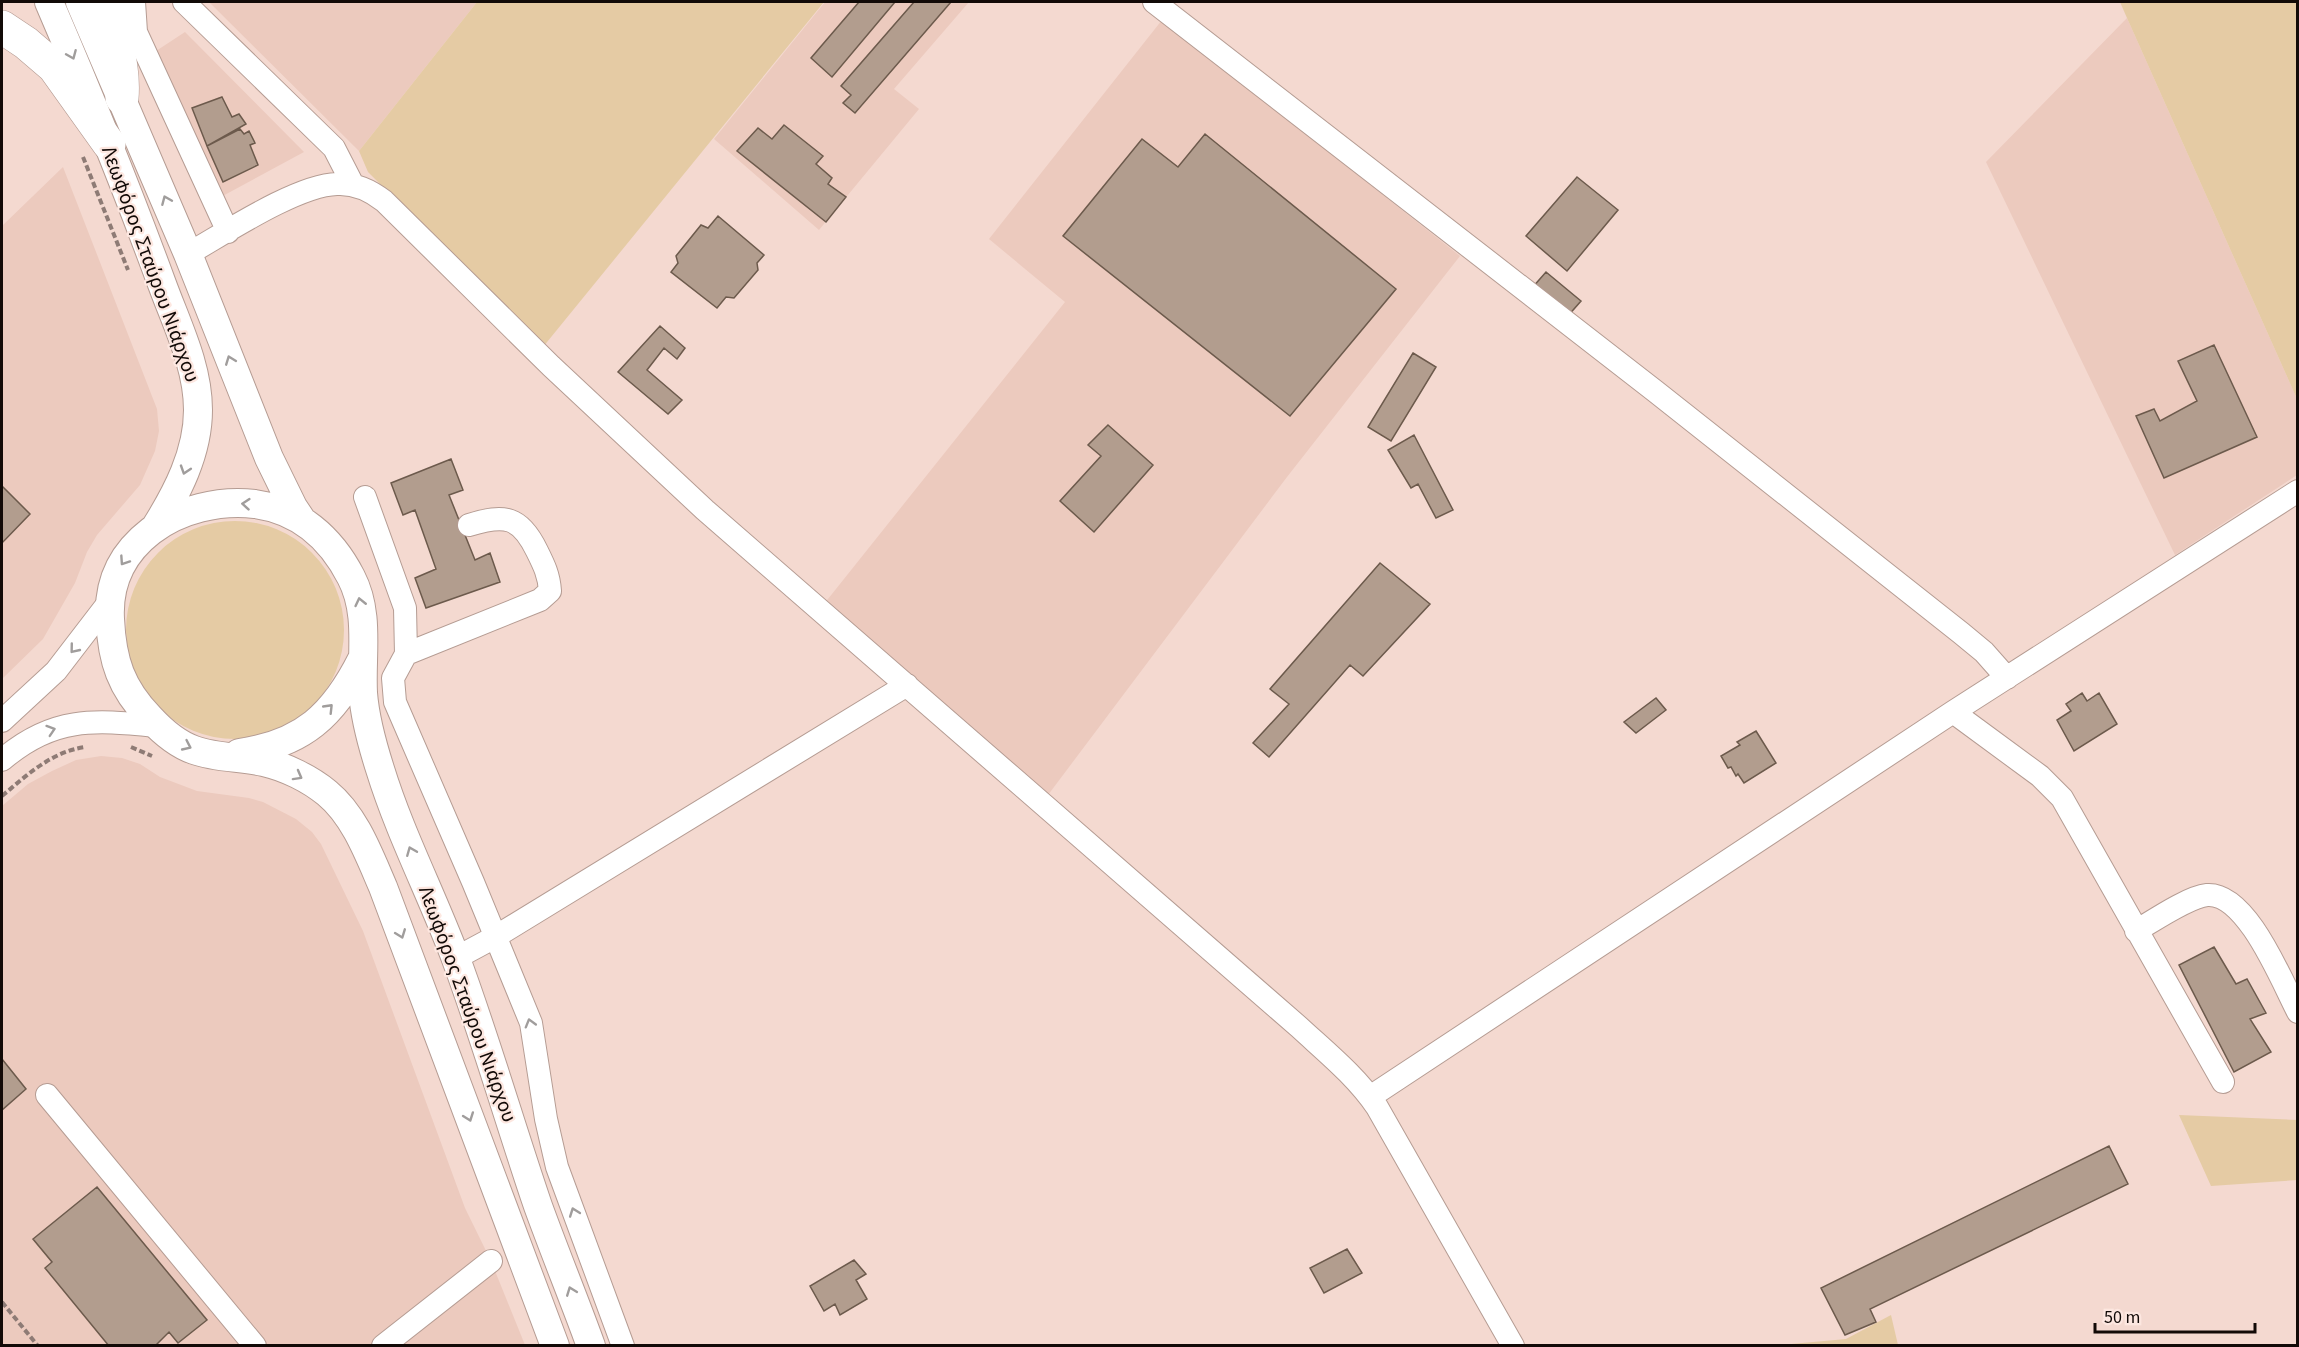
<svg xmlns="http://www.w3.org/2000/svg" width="2299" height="1347" font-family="'Source Sans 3',sans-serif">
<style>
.built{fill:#eccabe}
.green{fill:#e5cba4}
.building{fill:#b29d8e;stroke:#6c5a4c;stroke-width:1.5}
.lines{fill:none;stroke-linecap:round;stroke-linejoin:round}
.minor-casing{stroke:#b59c93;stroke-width:24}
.major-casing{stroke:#b59c93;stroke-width:30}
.highway-casing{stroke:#b59c93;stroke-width:34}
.path{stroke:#8e7b75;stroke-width:4;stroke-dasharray:6 3;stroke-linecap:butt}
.minor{stroke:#fff;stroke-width:22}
.major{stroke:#fff;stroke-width:28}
.highway{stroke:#fff;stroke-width:33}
.oneway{stroke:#a09d9c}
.labels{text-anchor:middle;stroke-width:4.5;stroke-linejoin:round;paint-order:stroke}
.street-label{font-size:21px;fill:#120a07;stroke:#fde7e0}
</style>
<rect width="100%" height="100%" fill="#f4d9d0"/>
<path class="built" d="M209,2H477L359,151Z
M825,2H969L894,89L919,109L819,230L714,139Z
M2127,18L2297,399V475L2175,555L1986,162Z
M1162,20L1460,256L1287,477L1045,799L824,604L1065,302L989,239Z
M185,32L304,152L219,198L156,51Z
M63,167L157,409L159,431L155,451L140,485L97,535L87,552L75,583L43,639L2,679V226Z
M101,756L122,758L140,764L160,777L197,791L249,798L263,802L296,819L312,832L321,844L363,931L465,1208L491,1261L525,1345L2,1346V806L28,784L52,771L76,760Z"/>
<path class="green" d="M477,2H824L543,347L368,172L359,151Z
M2120,2H2297V399L2127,18Z
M126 630a109 109 0 1 1 218 0a109 109 0 1 1-218 0Z
M2179,1115L2297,1120V1180L2211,1186Z
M1891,1315L1898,1345H1780L1846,1339Z"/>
<path class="building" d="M859,2H895L832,77L811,58Z
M914,2H951L855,113L843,103L851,95L841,86Z
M222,97L232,117L239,114L246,124L207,146L192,108Z
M784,125L823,156L816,164L832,178L828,184L846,197L826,222L737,151L758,128L772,139Z
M240,129L244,134L249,131L255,143L250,145L258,165L223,182L207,146Z
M1205,134L1396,289L1290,416L1063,236L1142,139L1178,167Z
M1577,177L1618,210L1567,271L1526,236Z
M718,216L764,255L757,263L758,270L734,298L726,297L717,308L671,272L678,263L676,256L701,225L708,228Z
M1546,272L1581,301L1567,317L1532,288Z
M660,326L685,348L677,359L664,348L647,370L682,400L668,414L618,372Z
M2214,345L2257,437L2164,478L2136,416L2154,409L2160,421L2197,401L2178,361Z
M1413,353L1436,367L1391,441L1368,427Z
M1108,425L1153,465L1094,532L1060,501L1101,456L1088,445Z
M1414,435L1453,510L1436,518L1418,484L1411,488L1388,450Z
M451,459L463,490L449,495L475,560L490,553L500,582L426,608L415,578L436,569L415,510L403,515L391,483Z
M2,486L30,514L2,543Z
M1380,563L1430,604L1363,676L1350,665L1269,757L1253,743L1289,704L1270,689Z
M2082,693L2087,701L2099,693L2117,724L2074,751L2057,720L2071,711L2066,704Z
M1656,698L1666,710L1636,733L1624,722Z
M1756,731L1776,763L1744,783L1738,774L1736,776L1731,767L1728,768L1721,756L1740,745L1737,742Z
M2214,947L2236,984L2247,979L2266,1013L2250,1019L2271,1052L2234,1072L2179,965Z
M2,1059L26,1089L2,1110Z
M2109,1146L2128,1184L1870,1309L1876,1322L1845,1335L1821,1288Z
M97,1187L207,1320L178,1343L169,1332L155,1346H109L45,1268L52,1262L33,1239Z
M1347,1249L1362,1273L1324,1293L1310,1268Z
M854,1260L866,1274L856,1280L867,1299L840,1315L835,1304L824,1311L810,1286Z"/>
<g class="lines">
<g class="minor-casing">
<path id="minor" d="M134,2L136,32L228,232
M184,2L334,148L353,185
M1154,2L1655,391L1961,633L1984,652L2007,678
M188,254C225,233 297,185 337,184C355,183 370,190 384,201L551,366L705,510L1299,1027C1326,1052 1356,1076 1377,1107L1513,1346
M365,497L405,608L406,654L393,678L395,702L473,882L531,1023L546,1119L557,1167L623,1346
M406,654L540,600L550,591C549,575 544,565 537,551C520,516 505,514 469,525
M1953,712L2040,776L2062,798L2223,1082
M2,721L56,671L109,602
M2,760C53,716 93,720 157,726
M2136,931C2153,921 2188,897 2207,895C2247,892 2282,982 2298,1012
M456,958L495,937L907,685
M47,1095L255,1346
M1370,1097L1953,712L2298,491
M383,1346L491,1261"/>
</g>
<g class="major-casing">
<path id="major" d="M49,2C89,95 127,189 162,284C177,325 198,366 198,410C198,453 177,493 155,528
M80,2L188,254L269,458L293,507L301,519
M239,753C303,744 334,715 362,659
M555,1346L383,887C369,855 355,816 327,793C310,779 286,767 264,762C241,757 216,758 194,750C177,744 162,731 150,718C121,688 112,661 110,619C108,583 121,554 151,531C180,509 219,500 255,504C299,510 331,538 351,577C370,613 361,654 363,693C365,719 372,744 380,769C400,834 432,895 456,959C486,1040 510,1124 538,1206C555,1253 574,1299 591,1346"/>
</g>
<g class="highway-casing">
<path id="highway" d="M108,2C112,36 125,62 122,98
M2,27L26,43L54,67L109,144"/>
</g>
<path class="path" d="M83,157L128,270
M131,747L152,756
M2,796C27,775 51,752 85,747
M2,1302L38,1346"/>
<use href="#minor" class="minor"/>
<use href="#major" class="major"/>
<use href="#highway" class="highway"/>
</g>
<defs><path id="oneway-chevron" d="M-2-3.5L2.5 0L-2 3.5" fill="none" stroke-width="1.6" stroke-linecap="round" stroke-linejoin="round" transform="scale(1.5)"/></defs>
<g class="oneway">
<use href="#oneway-chevron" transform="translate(72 55) rotate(67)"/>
<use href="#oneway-chevron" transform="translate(166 200) rotate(-113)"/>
<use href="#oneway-chevron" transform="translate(230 360) rotate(-111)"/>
<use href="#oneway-chevron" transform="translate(185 470) rotate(108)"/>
<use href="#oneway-chevron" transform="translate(246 504) rotate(-175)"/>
<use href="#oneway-chevron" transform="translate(124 561) rotate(124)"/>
<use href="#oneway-chevron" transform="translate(360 602) rotate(-103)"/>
<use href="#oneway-chevron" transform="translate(74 649) rotate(129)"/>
<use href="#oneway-chevron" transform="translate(329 708) rotate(-46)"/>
<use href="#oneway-chevron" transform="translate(51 730) rotate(-18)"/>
<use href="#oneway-chevron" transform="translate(187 746) rotate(25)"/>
<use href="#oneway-chevron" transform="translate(298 776) rotate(29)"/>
<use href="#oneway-chevron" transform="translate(411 851) rotate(-112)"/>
<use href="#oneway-chevron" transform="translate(401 934) rotate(69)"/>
<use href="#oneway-chevron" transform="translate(530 1023) rotate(-106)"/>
<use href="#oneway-chevron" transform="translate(469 1117) rotate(70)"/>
<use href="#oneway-chevron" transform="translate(574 1212) rotate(-110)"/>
<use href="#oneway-chevron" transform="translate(571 1291) rotate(-111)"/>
</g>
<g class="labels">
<g class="street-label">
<text transform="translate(151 264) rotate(70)" y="7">Λεωφόρος Σταύρου Νιάρχου</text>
<text transform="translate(468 1004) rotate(70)" y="7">Λεωφόρος Σταύρου Νιάρχου</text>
</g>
</g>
<rect width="2299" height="1347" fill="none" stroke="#120a07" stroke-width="6"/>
<path d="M2095 1323v9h160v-9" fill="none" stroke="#120a07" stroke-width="3"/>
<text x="2104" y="1323" font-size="18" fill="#120a07" stroke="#fde7e0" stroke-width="4.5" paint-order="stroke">50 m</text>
</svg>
